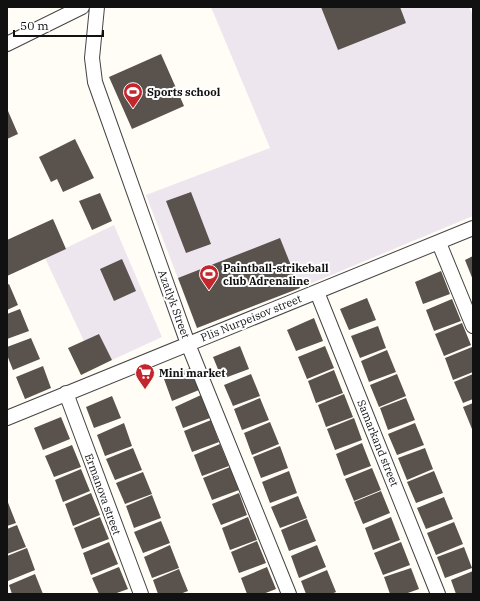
<svg xmlns="http://www.w3.org/2000/svg" width="480" height="601" font-family="'IBM Plex Serif',serif">
<style>
.industrial{fill:#eee6ef}
.building{fill:#5a524d}
.lines{fill:none;stroke-linecap:round;stroke-linejoin:round}
.street-casing{stroke:#444;stroke-width:16}
.street{stroke:#fff;stroke-width:14}
.labels{text-anchor:middle;stroke-width:4;stroke-linejoin:round;paint-order:stroke}
.poi-label{font-size:11px;font-weight:bold;fill:#111;stroke:#fff;text-anchor:start}
.street-label{font-size:11px;fill:#111;stroke:#fff}
</style>
<rect width="100%" height="100%" fill="#fffdf5"/>
<path class="industrial" d="M211,7H469L473,16V216L300,288L197,328L146,195L270,148Z
M114,225L162,337L112,360L99,334L84,341L45,258Z"/>
<path class="building" d="M321,7H400L406,23L338,50Z
M161,54L184,106L132,129L109,77Z
M8,111L18,134L7,139V112Z
M75,139L94,178L63,192L57,179L51,182L39,157Z
M191,192L211,244L186,253L166,201Z
M100,193L112,221L92,230L79,201Z
M53,219L66,249L7,276V240Z
M280,238L300,288L197,328L178,278Z
M473,256V280L465,260Z
M122,259L136,291L114,301L100,269Z
M441,271L450,294L423,304L415,282Z
M9,284L18,305L7,310V285Z
M367,298L376,320L349,330L340,309Z
M452,299L461,321L434,331L426,310Z
M20,309L29,331L7,339V314Z
M314,318L323,341L296,351L287,330Z
M462,323L471,345L444,356L435,334Z
M378,326L386,348L360,358L351,336Z
M99,334L112,360L81,375L68,348Z
M31,338L40,359L13,370L7,355V347Z
M240,346L249,369L222,379L213,357Z
M325,346L334,368L307,379L298,357Z
M472,347L473,351V372L453,380L445,358Z
M387,350L396,372L369,382L361,361Z
M43,366L51,388L25,399L16,377Z
M190,368L199,390L172,401L164,379Z
M334,370L343,393L316,403L308,381Z
M251,374L260,396L233,406L224,385Z
M397,374L406,396L379,407L370,385Z
M473,374V399L463,403L454,382Z
M344,394L353,417L326,427L318,405Z
M201,395L210,418L183,428L175,407Z
M112,396L121,418L94,428L86,407Z
M260,398L269,420L242,430L234,409Z
M406,398L415,420L388,430L380,408Z
M473,403V428L472,429L463,407Z
M61,417L70,439L43,450L34,428Z
M354,418L362,440L335,450L327,429Z
M211,420L219,442L192,452L184,431Z
M270,422L279,444L252,455L244,433Z
M124,423L132,446L105,456L97,435Z
M415,423L424,445L397,455L388,434Z
M362,443L371,466L344,476L336,454Z
M220,444L229,466L202,476L194,455Z
M72,445L81,467L54,477L45,456Z
M280,446L288,468L261,478L253,457Z
M133,448L142,470L115,480L106,459Z
M425,448L433,469L407,480L398,458Z
M230,467L239,490L212,500L203,478Z
M372,468L381,490L354,501L345,479Z
M81,469L90,491L63,502L55,480Z
M289,471L297,493L270,503L262,482Z
M434,471L443,493L416,503L407,482Z
M143,472L152,494L125,504L116,483Z
M381,491L390,513L363,524L354,502Z
M91,493L100,515L73,526L65,504Z
M239,493L247,515L221,525L212,504Z
M152,495L161,518L134,528L126,506Z
M298,496L307,518L280,528L271,507Z
M444,497L453,519L426,529L417,508Z
M7,500L16,523L7,526Z
M100,517L109,539L82,549L74,528Z
M248,517L257,540L230,550L222,528Z
M391,517L400,540L373,550L365,528Z
M307,519L316,541L289,551L281,530Z
M161,521L170,543L143,553L134,532Z
M454,522L463,544L436,555L427,533Z
M17,525L26,547L7,554V529Z
M257,541L266,563L239,573L231,552Z
M109,542L118,564L91,575L83,553Z
M401,542L410,565L383,575L374,553Z
M170,545L179,568L152,578L144,557Z
M317,545L326,567L299,578L291,556Z
M464,547L472,568L445,578L437,557Z
M27,548L35,570L8,581L7,577V556Z
M119,567L128,589L114,594H99L92,578Z
M267,567L276,589L263,594H247L241,578Z
M411,568L419,589L405,594H390L384,577Z
M179,569L188,591L180,594H158L153,580Z
M327,570L336,592L331,594H306L301,581Z
M473,571V594H456L451,580Z
M35,574L43,594H12L9,585Z"/>
<g class="lines">
<g class="street-casing">
<path id="street" d="M97,7L92,58L95,82L188,344L289,594
M7,44L82,7
M439,243L473,326
M317,292L438,594
M66,393L141,594
M7,418L473,228"/>
</g>
<use href="#street" class="street"/>
</g>
<defs>
<g id="stadium-pin" transform="scale(1)"><path d="M0 17L-7.5 6A9.5 9.5 0 1 1 7.5 6Z" fill="#c4262e" stroke="#fff"/><path d="M0-5a6.5 5 0 1 0 0 10a6.5 5 0 1 0 0-10ZM-3.5-1.8h7v3.6h-7Z" fill="#fff"/></g>
<g id="supermarket-pin" transform="scale(1)"><path d="M0 17L-7.5 6A9.5 9.5 0 1 1 7.5 6Z" fill="#c4262e" stroke="#fff"/><path d="M-6-5.5h2.5l.6 2H6L4.5 2H-2.5L-4.4-4H-6ZM-1.5 3.2a1.3 1.3 0 1 0 .1 0ZM3 3.2a1.3 1.3 0 1 0 .1 0Z" fill="#fff"/></g>
</defs>
<g fill-rule="evenodd">
<use href="#stadium-pin" x="133" y="92"/>
<use href="#stadium-pin" x="209" y="274"/>
<use href="#supermarket-pin" x="145" y="373"/>
</g>
<g class="labels">
<g class="poi-label">
<text x="147" y="96">Sports school</text>
<text x="223" y="272">Paintball-strikeball<tspan x="223" dy="13">club Adrenaline</tspan></text>
<text x="159" y="377">Mini market</text>
</g>
<g class="street-label">
<text transform="translate(174 304) rotate(70)" y="4">Azatlyk Street</text>
<text transform="translate(251 318) rotate(-22)" y="4">Plis Nurpeisov street</text>
<text transform="translate(378 443) rotate(68)" y="4">Samarkand street</text>
<text transform="translate(103 494) rotate(70)" y="4">Ermanova street</text>
</g>
</g>
<rect width="480" height="601" fill="none" stroke="#111111" stroke-width="16"/>
<path d="M14 30v6h89v-6" fill="none" stroke="#111111" stroke-width="2"/>
<text x="20" y="30" font-size="12" fill="#111111" stroke="#ffffff" stroke-width="3" paint-order="stroke">50 m</text>
</svg>
